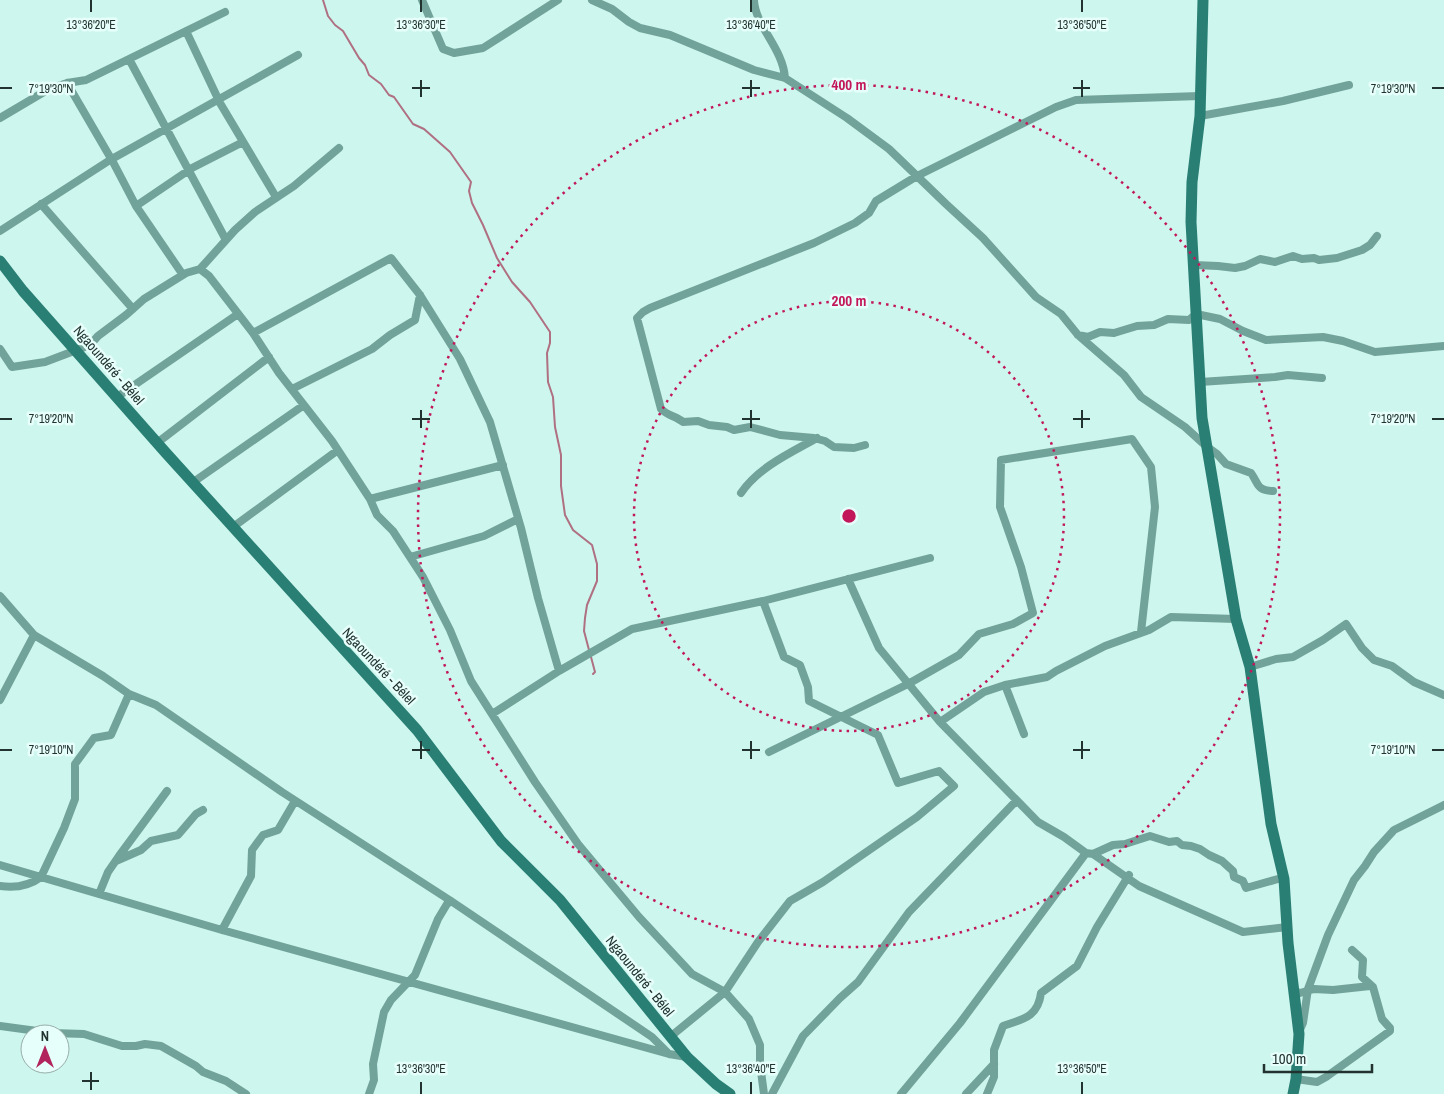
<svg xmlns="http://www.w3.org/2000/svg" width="1444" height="1094" font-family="'Archivo Narrow',sans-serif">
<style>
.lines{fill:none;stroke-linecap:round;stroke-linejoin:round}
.stream{stroke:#af7082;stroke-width:2}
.street{stroke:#72a39a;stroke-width:8}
.secondary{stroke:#2a7f74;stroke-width:11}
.ticks{fill:none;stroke:#22322f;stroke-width:2}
.ring{fill:none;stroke:#c2185b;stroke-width:2.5;stroke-dasharray:2.5 5}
.labels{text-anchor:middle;stroke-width:5;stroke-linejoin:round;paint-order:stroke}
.street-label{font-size:14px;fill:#22322f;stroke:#e7fffa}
.ticks-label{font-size:12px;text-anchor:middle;fill:#22322f;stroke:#e7fffa;stroke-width:5;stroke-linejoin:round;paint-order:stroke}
.centre{fill:#c2185b;stroke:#e7fffa;stroke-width:2.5}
.ring-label{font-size:15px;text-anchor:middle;font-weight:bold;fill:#c2185b;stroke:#e7fffa;stroke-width:5;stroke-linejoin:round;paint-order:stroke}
</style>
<rect width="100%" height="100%" fill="#cdf6ee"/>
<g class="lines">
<path class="stream" d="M323,0L328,16L335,25L343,31L359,58L365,65L369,75L381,84L389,95L394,97L413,124L424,129L450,152L471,182L469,191L472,203L483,225L497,258L512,282L530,302L550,332V343L547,353L548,382L553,397L555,427L561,455V486L565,515L573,530L592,545L597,564V581L587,605L585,618L584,631L589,650
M591,657L595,672L593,674"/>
<path class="street" d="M422,0L443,49L454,53L483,48L558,0
M592,0L612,9L629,22L640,28L670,35L754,70L785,78L847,118L889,149L946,204L983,238L1036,297L1061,314L1078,335L1124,375L1141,397L1185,427L1206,446L1217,454L1226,464L1251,473C1259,484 1256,490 1273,491
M754,0C755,26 783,48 785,78
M186,31L220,103L276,197
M129,59L226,240
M67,83L113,162L136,206L183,275
M1200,116L1283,101L1349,85
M0,118L49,89L67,83L86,80L225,12
M41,204L133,309
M136,206L192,168L243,142
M0,231L110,160L298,55
M1194,265L1218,266L1235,268L1245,266L1260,259L1275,262L1293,256L1302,259L1314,258L1319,260L1337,258L1362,250L1370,245L1377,236
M200,269L209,276L253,333L279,373L332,441L370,499L377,515L393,531L423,577L450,630L471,681L535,782L578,844L639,917L692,974L725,992L749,1019L760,1045V1064L764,1094
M253,333L391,258L420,295L460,359L490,422L521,528L538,598L559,671
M1078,335L1088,337L1100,332L1114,333L1137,326L1154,325L1168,319L1189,320L1196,314L1220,319L1243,331L1266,340L1323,337L1343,341L1375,352L1444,346
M0,349L12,367L45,362L90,345L98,336L126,315L144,299L186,273L200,269L235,230L255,212L294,186L339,148
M1200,382L1275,377L1288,375L1322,378
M292,389L372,349L390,335L415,320L420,295
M117,397L238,314
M157,443L269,357
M865,445L854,448L834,447L825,441L814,438L780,435L750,427L734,430L727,427L709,425L698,421L683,422C676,416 668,416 661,409L637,318L643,312L650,308L814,243L855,223L869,213L876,201L917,176L1056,107L1076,100L1200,96
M192,483L304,405
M741,493C759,467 790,453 817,438
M370,499L503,465
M233,527L338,450
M410,557L484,536L518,519
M848,579L879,648L940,722L1038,822L1064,837L1086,853L1093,854L1113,845L1125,844L1150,836L1169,842L1177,841L1182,845L1191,846L1200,849L1209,855L1222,861L1233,871L1234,877L1243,881L1246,888L1278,879H1284
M0,596L34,635L0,700
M34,635L103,676L129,694L156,705L282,792L451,901L652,1037L669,1054
M1250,667L1276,659L1293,657L1323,640L1346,624L1362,648L1374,660L1392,666L1414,682L1444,695
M492,714L559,671L632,629L763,601
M940,722L984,692L1005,685
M1024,734L1005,685L1047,677L1056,671L1105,646L1149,630L1171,617L1236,619
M769,752L908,684L959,655L979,634L1013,624L1033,613L1021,567L1000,507L1001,460L1132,439L1151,467L1155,507L1141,632
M1093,854L1139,886L1243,932L1287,927
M116,861L141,850L151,841L178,835L196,814L203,810
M0,865L222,930L669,1054L687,1057
M0,886C14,888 29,886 41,877L64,828L75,799V764L94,738L111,735L129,694
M99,894L108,872L119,856L167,791
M222,930L251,876L252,850L263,835L278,830L295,801
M1294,991L1300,993L1314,989L1333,990L1370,986
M0,1026L52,1033L84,1034L122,1046H136L145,1044L161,1046L196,1066L203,1072L226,1081L246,1094
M1299,1032L1303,1023L1308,989L1328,935L1354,880L1365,866L1374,852L1394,830L1444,805
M670,1037L725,992L758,942L790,901L823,882L917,817L954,786L939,771L898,783L878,735L809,701L808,687L800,665L784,657L763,601L930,558
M1296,1079L1317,1082L1326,1077L1390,1031V1028L1382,1019L1373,987L1362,977L1363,960L1352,950
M369,1094L374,1080L373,1064L384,1012L391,1000L415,975L438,919L447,904L451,901
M772,1094L803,1036L840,998L858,982L909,912L1016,801
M901,1094L960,1023L1086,853
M966,1094L994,1064
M987,1094L994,1077V1050L1003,1026C1023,1019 1038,1017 1041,993L1077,966L1097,927L1129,875"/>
<path class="secondary" d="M1203,0L1200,116L1192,182L1191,222L1202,418L1236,619L1250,667L1271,824L1284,879L1288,943L1299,1034L1296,1079L1293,1094
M0,261L23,291L166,453L417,730L501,841L560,900L687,1057L716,1084L730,1094"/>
</g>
<path class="ticks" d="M91,0V12M421,0V12M751,0V12M1082,0V12M421,80V97M751,80V97M1082,80V97M0,88H12M412,88H430M742,88H760M1073,88H1090M1432,88H1444M421,410V428M751,410V428M1082,410V428M0,419H12M412,419H430M742,419H760M1073,419H1090M1432,419H1444M421,741V759M751,741V759M1082,741V759M0,750H12M412,750H430M742,750H760M1073,750H1090M1432,750H1444M91,1072V1090M82,1081H99M421,1082V1094M751,1082V1094M1082,1082V1094"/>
<g class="ring">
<circle cx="849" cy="516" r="215"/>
<circle cx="849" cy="516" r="431"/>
</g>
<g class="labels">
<g class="street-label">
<text transform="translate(109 365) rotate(49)" y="5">Ngaoundéré - Bélel</text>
<text transform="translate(379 666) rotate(47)" y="5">Ngaoundéré - Bélel</text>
<text transform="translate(640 976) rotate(51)" y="5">Ngaoundéré - Bélel</text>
</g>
</g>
<g class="ticks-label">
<text x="91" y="29">13°36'20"E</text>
<text x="421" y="29">13°36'30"E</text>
<text x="751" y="29">13°36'40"E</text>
<text x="1082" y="29">13°36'50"E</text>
<text x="51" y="93">7°19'30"N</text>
<text x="1393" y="93">7°19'30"N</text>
<text x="51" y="423">7°19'20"N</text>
<text x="1393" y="423">7°19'20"N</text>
<text x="51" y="754">7°19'10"N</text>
<text x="1393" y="754">7°19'10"N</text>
<text x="421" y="1073">13°36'30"E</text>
<text x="751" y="1073">13°36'40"E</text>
<text x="1082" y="1073">13°36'50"E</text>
</g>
<circle cx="849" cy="516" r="8" class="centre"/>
<g class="ring-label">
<text x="849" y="90">400 m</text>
<text x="849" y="306">200 m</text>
</g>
<g transform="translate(45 1049)"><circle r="24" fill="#e7fffa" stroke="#98ada9"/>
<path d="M0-4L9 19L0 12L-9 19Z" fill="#b1245d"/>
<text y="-8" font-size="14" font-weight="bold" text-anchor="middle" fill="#22322f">N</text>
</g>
<path d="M1264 1064v8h108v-8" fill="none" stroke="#22322f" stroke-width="2.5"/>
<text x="1272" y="1064" font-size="15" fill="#22322f" stroke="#e7fffa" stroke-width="4" paint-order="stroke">100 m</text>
</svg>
